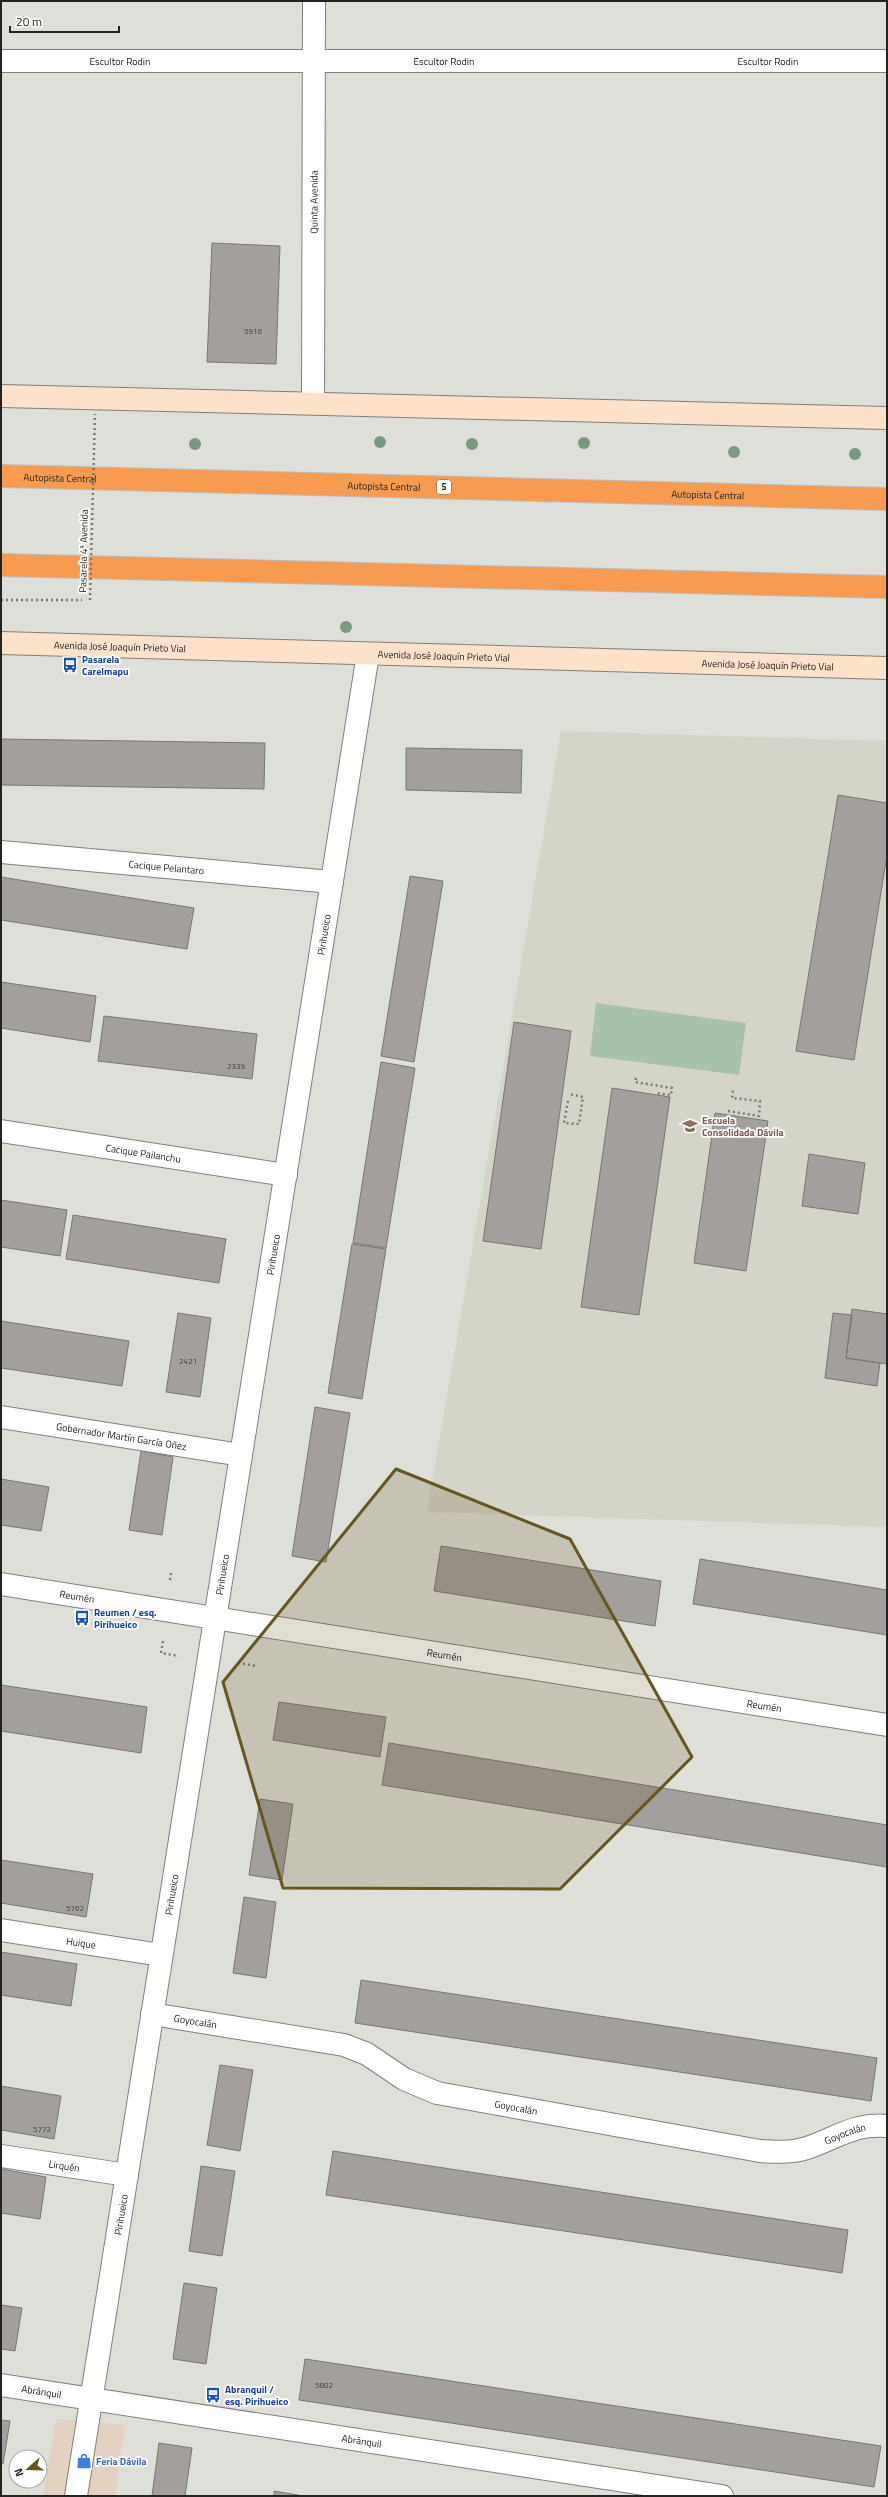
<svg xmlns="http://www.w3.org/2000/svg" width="888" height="2497" font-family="'Titillium Web',sans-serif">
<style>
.commercial{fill:#e3d1c1}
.built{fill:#d5d4c8}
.pitch{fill:#a9c2ae}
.building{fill:#a29f9c;stroke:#797673}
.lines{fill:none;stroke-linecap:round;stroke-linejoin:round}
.minor-casing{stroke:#807f7b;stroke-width:24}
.secondary-casing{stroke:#807f7b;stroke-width:24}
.motorway-casing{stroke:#bdbdbd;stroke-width:24}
.path{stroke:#797976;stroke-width:2.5;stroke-dasharray:2 3;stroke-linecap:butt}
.minor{stroke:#fff;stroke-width:22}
.secondary{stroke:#fce1cb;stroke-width:22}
.motorway{stroke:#f69b51;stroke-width:22}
.path-bridge{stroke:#797976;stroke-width:2.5;stroke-dasharray:2 3;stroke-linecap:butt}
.tree{fill:#78987f}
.marked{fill:#655623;fill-opacity:0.2;stroke:#655623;stroke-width:3;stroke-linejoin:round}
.labels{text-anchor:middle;stroke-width:3.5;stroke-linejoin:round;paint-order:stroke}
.number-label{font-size:8px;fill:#434240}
.shield{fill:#fff;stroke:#656564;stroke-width:1}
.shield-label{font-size:9px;font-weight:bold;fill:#232322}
.street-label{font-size:10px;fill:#232322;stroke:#fff}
.transit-label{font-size:10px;font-weight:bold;fill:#164399;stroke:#fff;text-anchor:start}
.education-label{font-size:10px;font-weight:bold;fill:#785e54;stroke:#fff;text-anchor:start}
.shop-label{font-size:10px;font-weight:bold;fill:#366cbe;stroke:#fff;text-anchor:start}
</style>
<rect width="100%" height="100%" fill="#dfdfda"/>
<path class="commercial" d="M56,2419L125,2425L115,2496H43Z"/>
<path class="built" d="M561,731L887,741V1527L427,1512Z"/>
<path class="pitch" d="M596,1003L746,1023L739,1075L590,1056Z"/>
<path class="building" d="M212,243L280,246L276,364L207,362Z
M1,739L265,743L264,789L1,785Z
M406,748L522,750L521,793L406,790Z
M838,795L887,803V855L854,1060L796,1051Z
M410,876L443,881L414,1062L381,1056Z
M1,877L194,908L187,949L1,920Z
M1,982L96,996L90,1042L1,1028Z
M104,1016L257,1034L252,1079L98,1061Z
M514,1022L571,1031L541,1249L483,1241Z
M381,1062L415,1068L386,1248L353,1243Z
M612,1088L670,1097L639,1315L581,1307Z
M715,1113L768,1121L746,1271L694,1263Z
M809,1154L865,1163L858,1214L802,1206Z
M1,1200L67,1210L60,1256L1,1247Z
M73,1215L226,1239L219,1283L66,1259Z
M352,1244L386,1249L362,1399L328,1393Z
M852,1309L887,1314V1364L846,1358Z
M178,1313L211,1318L200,1397L166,1392Z
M833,1313L852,1315L846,1358L880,1363L877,1386L825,1378Z
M1,1321L129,1341L122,1386L1,1368Z
M315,1407L350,1413L326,1562L292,1556Z
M141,1451L173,1457L162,1535L129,1530Z
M1,1479L49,1487L41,1531L1,1525Z
M441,1546L661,1581L655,1626L434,1591Z
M700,1559L887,1590V1635L693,1604Z
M1,1685L147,1707L141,1753L1,1731Z
M279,1702L386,1717L380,1757L273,1740Z
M389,1743L887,1825V1867L382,1785Z
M260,1799L293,1804L282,1880L249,1875Z
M1,1860L93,1874L86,1917L1,1903Z
M244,1897L276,1902L266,1978L233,1973Z
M1,1952L77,1964L71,2006L1,1995Z
M361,1980L877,2058L871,2101L355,2023Z
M220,2065L253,2070L240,2151L207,2145Z
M1,2086L61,2096L54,2139L1,2130Z
M333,2151L848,2230L842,2273L326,2195Z
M201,2166L235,2171L222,2256L189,2251Z
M1,2169L46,2177L40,2219L1,2213Z
M184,2283L217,2288L206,2364L173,2359Z
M1,2305L22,2308L15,2351L1,2349Z
M305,2359L881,2446L874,2487L299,2400Z
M1,2420L10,2421L3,2464H1Z
M159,2443L192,2448L185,2496H152Z
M274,2491L304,2496H274Z"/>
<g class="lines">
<g class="minor-casing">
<g id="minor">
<path id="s1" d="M1,61H887"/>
<path id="s2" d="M313,403L314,1"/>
<path id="s3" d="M1,852L332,882"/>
<path id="s4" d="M1,1131L286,1175"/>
<path id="s5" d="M1,1417L241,1455"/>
<path id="s6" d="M1,1584L887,1725"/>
<path id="s7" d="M1,1930L161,1955"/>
<path id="s8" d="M152,2014L344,2045L367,2054L404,2079L437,2093L760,2151C776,2152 791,2153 807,2148C837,2138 854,2123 887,2126"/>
<path id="s9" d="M1,2156L127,2175"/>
<path id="s10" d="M1,2385L722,2496"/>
<path id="s11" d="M76,2496L368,654"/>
</g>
</g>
<g class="secondary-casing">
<g id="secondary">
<path d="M1,396L887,418"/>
<path id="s12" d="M1,643L887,668"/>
</g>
</g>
<g class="motorway-casing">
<g id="motorway">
<path id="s13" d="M1,476L887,499"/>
<path d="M1,565L887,587"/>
</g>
</g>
<path class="path" d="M1,600H82
M636,1078L635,1082L672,1088L671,1095L655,1093
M568,1101L564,1123L579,1124L583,1097L569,1094
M728,1111L759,1116L760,1101L732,1098L733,1090
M170,1580L171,1573
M163,1641L161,1653L179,1656
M238,1663L257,1666"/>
<use href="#minor" class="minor"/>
<use href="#secondary" class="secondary"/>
<use href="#motorway" class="motorway"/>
<path class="path-bridge" d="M90,600L95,414"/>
</g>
<g class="tree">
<circle cx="380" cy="442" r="6"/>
<circle cx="584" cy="443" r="6"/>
<circle cx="195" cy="444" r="6"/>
<circle cx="472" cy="444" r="6"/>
<circle cx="734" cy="452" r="6"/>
<circle cx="855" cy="454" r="6"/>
<circle cx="346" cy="627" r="6"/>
</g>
<path class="marked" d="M396,1469L570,1539L692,1757L560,1889L283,1888L223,1682Z"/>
<defs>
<g id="bus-bare" transform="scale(1.2)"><path d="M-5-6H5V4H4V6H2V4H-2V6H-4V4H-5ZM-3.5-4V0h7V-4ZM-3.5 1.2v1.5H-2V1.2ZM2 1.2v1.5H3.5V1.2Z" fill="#1a4fb4" stroke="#fff" stroke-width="2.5" paint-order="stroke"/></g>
<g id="school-bare" transform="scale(1.2)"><path d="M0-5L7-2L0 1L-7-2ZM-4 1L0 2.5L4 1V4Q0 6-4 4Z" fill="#8d6e63" stroke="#fff" stroke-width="2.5" paint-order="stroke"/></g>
<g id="shop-bare" transform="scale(1.2)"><path d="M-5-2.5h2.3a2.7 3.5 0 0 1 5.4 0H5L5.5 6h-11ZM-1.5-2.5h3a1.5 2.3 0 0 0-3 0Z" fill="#3f7fe0" stroke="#fff" stroke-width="2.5" paint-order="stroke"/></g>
</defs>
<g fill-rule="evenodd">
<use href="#bus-bare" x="70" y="665"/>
<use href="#school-bare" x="690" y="1126"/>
<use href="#bus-bare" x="82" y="1618"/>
<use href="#bus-bare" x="213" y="2395"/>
<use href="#shop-bare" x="84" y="2461"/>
</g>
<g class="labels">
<g class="number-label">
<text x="253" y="334">5916</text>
<text x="236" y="1069">2339</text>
<text x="188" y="1364">2421</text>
<text x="75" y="1911">5762</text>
<text x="42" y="2132">5772</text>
<text x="324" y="2388">5802</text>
</g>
<rect class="shield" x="437" y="480" width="14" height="14" rx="3"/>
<g class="shield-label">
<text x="444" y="490">5</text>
</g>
<g class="street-label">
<text dy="4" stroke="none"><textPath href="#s1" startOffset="119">Escultor Rodin</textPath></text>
<text dy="4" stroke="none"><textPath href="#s1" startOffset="443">Escultor Rodin</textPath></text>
<text dy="4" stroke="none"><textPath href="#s1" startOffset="767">Escultor Rodin</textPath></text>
<text dy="4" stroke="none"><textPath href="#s2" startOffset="201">Quinta Avenida</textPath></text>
<text dy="4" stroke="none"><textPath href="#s13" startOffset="59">Autopista Central</textPath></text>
<text dy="4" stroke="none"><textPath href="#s13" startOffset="383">Autopista Central</textPath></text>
<text dy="4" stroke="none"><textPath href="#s13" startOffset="707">Autopista Central</textPath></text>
<text transform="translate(83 551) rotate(-89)" y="4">Pasarela 4ª Avenida</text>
<text dy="4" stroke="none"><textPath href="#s12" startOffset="119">Avenida José Joaquín Prieto Vial</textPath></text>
<text dy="4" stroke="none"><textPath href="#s12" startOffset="443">Avenida José Joaquín Prieto Vial</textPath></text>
<text dy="4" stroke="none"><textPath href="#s12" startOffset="767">Avenida José Joaquín Prieto Vial</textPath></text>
<text dy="4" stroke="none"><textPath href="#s3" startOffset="166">Cacique Pelantaro</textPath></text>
<text dy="4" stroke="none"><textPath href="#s11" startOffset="1581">Pirihueico</textPath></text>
<text dy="4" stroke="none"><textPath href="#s4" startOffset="144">Cacique Pailanchu</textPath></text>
<text dy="4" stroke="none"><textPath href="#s11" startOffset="1257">Pirihueico</textPath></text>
<text dy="4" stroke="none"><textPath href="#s5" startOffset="122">Gobernador Martín García Oñez</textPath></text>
<text dy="4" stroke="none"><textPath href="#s11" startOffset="933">Pirihueico</textPath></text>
<text dy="4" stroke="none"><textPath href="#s6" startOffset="77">Reumén</textPath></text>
<text dy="4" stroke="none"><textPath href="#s6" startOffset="449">Reumén</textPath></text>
<text dy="4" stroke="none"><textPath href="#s6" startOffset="773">Reumén</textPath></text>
<text dy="4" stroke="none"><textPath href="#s11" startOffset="609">Pirihueico</textPath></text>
<text dy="4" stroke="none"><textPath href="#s7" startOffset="81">Huique</textPath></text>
<text dy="4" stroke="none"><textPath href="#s8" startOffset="44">Goyocalán</textPath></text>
<text dy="4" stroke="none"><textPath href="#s8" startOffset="380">Goyocalán</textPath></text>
<text dy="4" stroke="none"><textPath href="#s8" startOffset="716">Goyocalán</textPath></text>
<text dy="4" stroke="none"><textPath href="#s9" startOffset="64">Lirquén</textPath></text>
<text dy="4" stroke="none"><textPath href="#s11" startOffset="285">Pirihueico</textPath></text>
<text dy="4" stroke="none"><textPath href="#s10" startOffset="41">Abránquil</textPath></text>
<text dy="4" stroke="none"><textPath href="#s10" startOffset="365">Abránquil</textPath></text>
</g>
<g class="transit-label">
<text x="82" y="663">Pasarela<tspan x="82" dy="12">Carelmapu</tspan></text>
<text x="94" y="1616">Reumen / esq.<tspan x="94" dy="12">Pirihueico</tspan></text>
<text x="225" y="2393">Abranquil /<tspan x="225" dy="12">esq. Pirihueico</tspan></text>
</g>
<g class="education-label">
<text x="702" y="1124">Escuela<tspan x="702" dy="12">Consolidada Dávila</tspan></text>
</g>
<g class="shop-label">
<text x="96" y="2465">Feria Dávila</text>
</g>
</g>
<rect width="888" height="2497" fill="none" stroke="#232322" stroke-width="4"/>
<g transform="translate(28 2469) rotate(250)"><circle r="19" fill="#ffffff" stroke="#a7a7a7"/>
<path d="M0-3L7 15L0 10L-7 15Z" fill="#655623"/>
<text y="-6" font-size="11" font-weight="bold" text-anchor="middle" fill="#232322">N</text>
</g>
<path d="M10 26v6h109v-6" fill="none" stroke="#232322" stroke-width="2"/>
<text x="16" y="26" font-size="12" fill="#232322" stroke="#ffffff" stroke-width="3" paint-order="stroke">20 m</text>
</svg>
